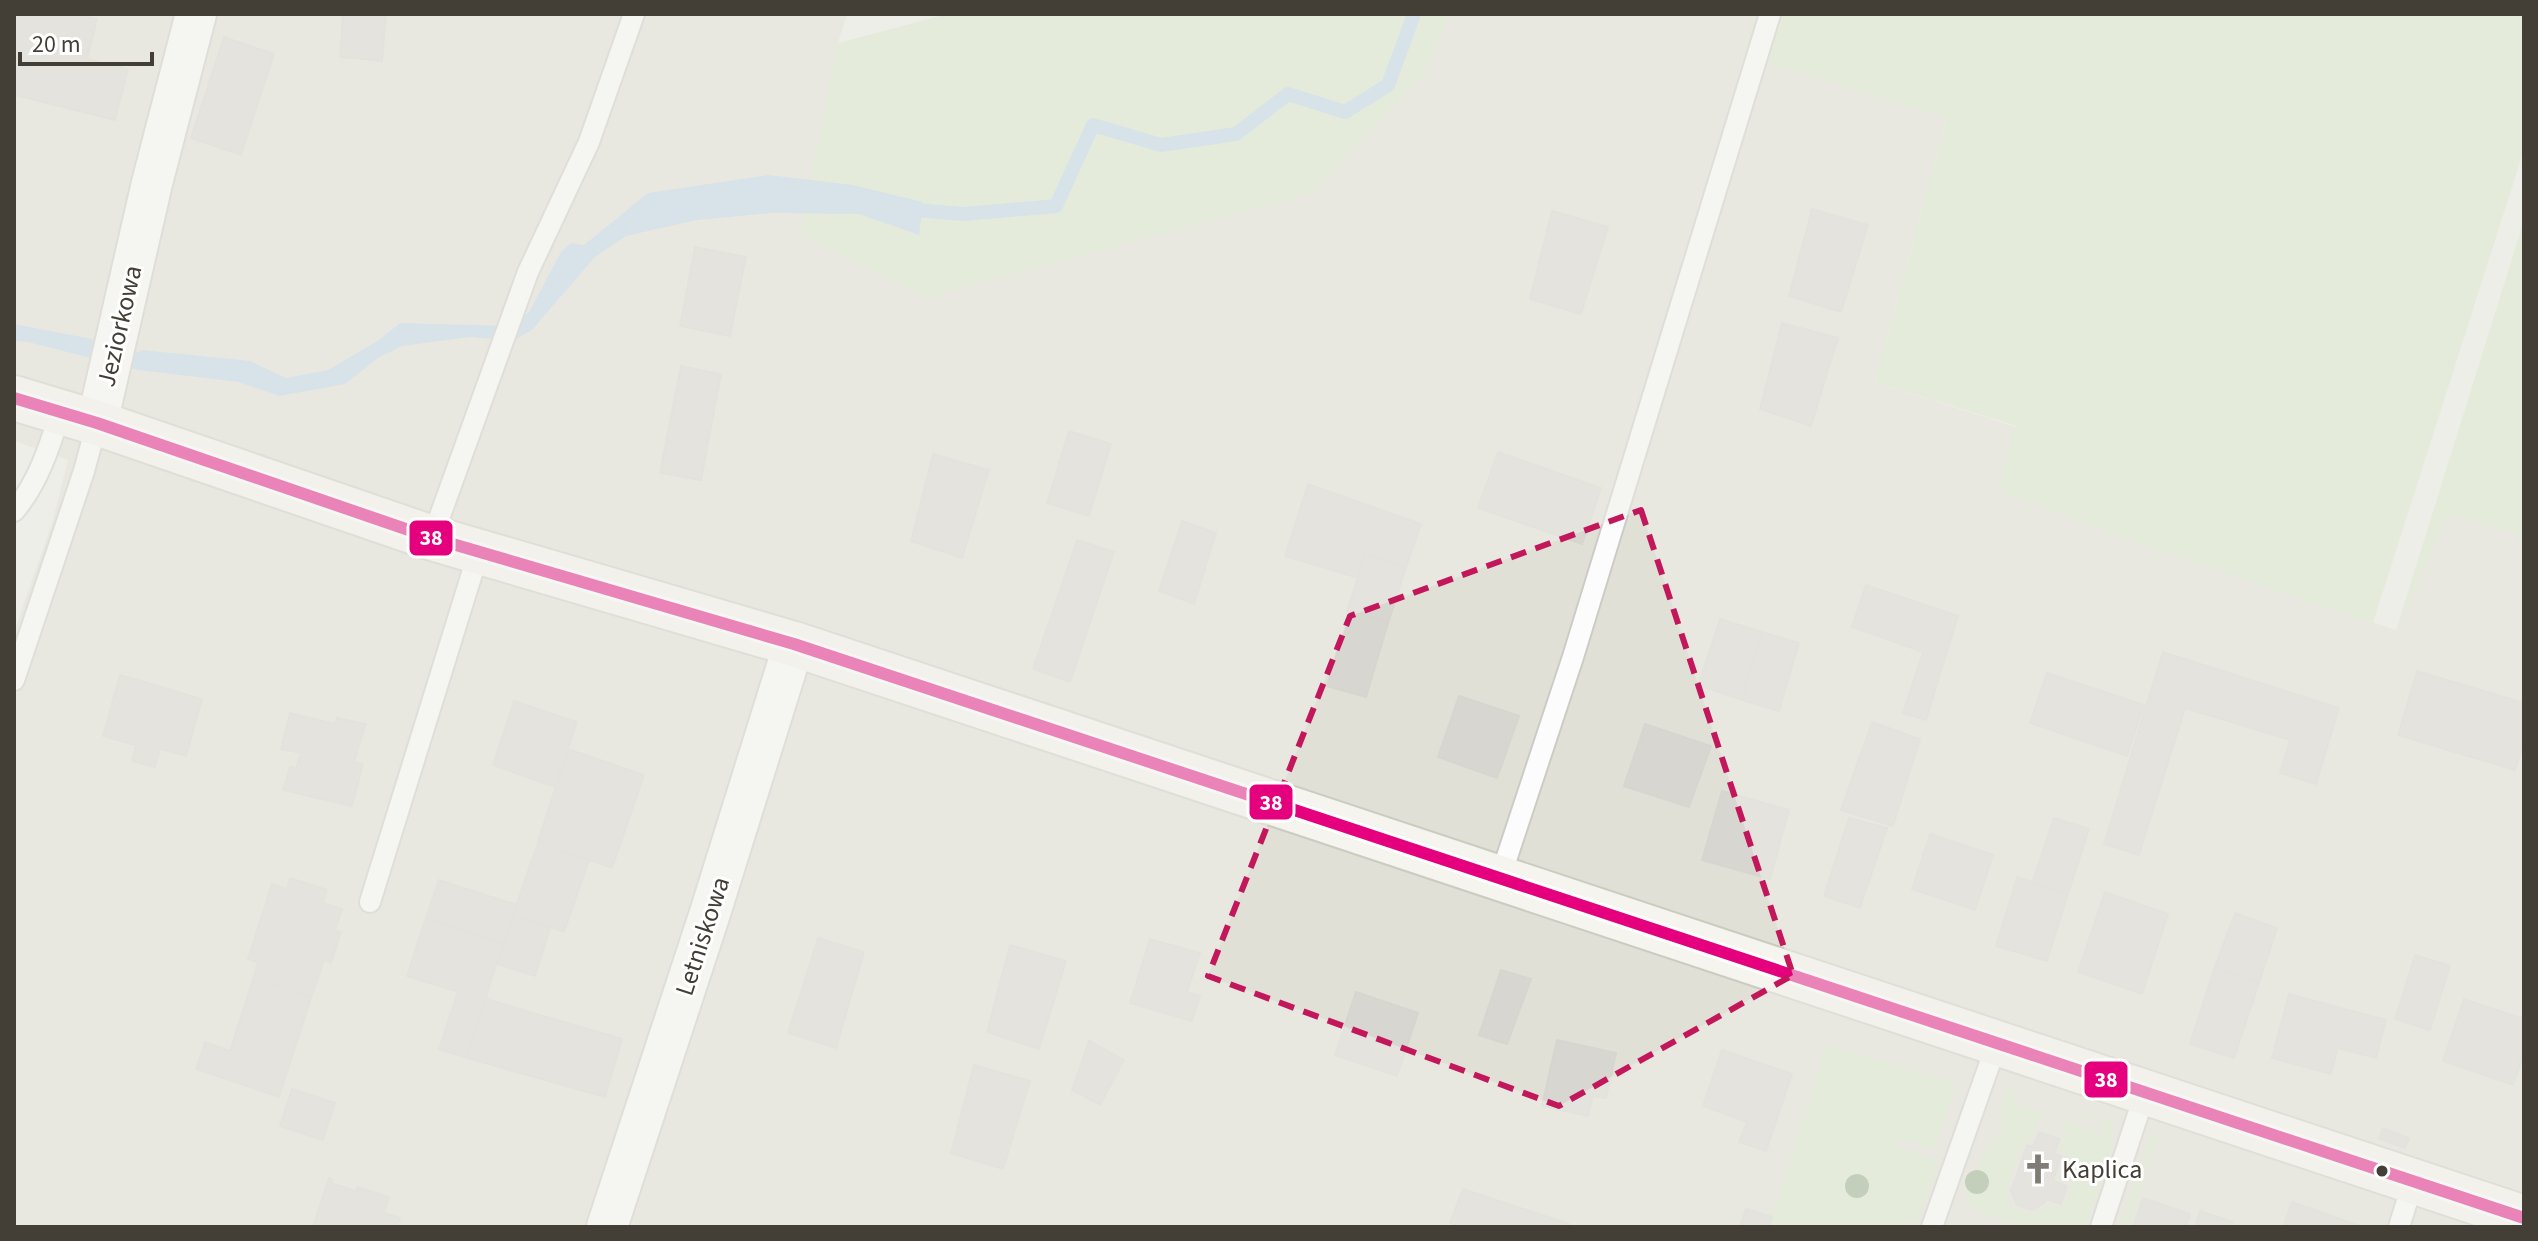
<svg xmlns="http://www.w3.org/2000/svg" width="2538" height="1241" font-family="'Source Sans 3',sans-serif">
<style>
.residential{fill:#e1e0d6}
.green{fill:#d9e7cb}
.water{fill:#bdd3e8}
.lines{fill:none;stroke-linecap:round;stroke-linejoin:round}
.stream{stroke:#bdd3e8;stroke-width:14}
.building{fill:#d7d6d1;stroke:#d6d5cf;stroke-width:2}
.lane-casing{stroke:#cccbc6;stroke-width:24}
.street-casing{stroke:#cccbc6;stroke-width:44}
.secondary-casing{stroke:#cccbc0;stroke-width:48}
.lane{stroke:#fcfcfc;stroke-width:20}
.street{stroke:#fcfcfc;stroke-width:40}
.secondary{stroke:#f5f4ef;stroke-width:44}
.bus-1-casing{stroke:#fff;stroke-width:18}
.bus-1{stroke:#e5007d;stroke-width:12}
.tree{fill:#8ea883}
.marked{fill:none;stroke:#c2185b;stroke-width:6;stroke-dasharray:16 10;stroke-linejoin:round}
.bus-dot{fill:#433f36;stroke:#fff;stroke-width:3}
.labels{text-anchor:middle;stroke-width:6;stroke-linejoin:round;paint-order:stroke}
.street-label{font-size:26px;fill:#433f36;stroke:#fff}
.poi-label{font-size:26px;fill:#433f36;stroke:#fff;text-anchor:start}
.line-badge{stroke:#fff;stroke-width:3}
.badge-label{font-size:22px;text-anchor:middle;font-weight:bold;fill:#fff}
</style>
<rect width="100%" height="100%" fill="#eeeee9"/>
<path class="residential" d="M14,14H847L838,43L1424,74L1449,14H1755L1744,57L1947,118L1875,382L2016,427L1997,490L2161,551L2396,630L2449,513L2524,538V1227H14V632L52,523L68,460L14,441Z"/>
<path class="green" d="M947,14H1449L1424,74L1312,193L926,298L801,234L838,43Z
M1755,14H2524V150L2373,623L2160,551L1997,490L2016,426L1875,382L1947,118L1743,57Z
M2524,220V538L2449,514L2396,630Z
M1828,1044L1957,1085L1933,1149L1899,1138L1895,1146L1940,1162L1916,1227H1868V1224L1863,1227H1769Z
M2006,1092L2017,1096L2014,1104L2045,1114L2043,1121L2039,1119L2030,1142L2023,1141L2006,1191L2014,1209L2032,1215L2050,1205L2064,1209L2072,1183L2058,1179L2066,1155L2059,1152L2067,1129L2062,1127L2064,1121L2101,1134L2104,1123L2069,1111L2113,1121L2111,1150L2086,1227H2016L1965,1205L1986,1146L1994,1148L2005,1117L2000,1111Z
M2151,1134L2157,1137L2129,1227H2121Z"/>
<path class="water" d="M769,175L853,185L923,202L919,235L859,214L773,213L697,220L626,236L595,257L532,330L512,341L470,337L402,346L378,358L345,384L279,396L239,382L138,370L28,342L14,341V324L92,339L96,344L136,353L142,350L250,361L286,378L328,370L379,340L400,323L512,326L529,312L561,252L571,243L584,245L648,193Z"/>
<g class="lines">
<path class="stream" d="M903,209L964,214L1056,206L1093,125L1161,145L1236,134L1288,94L1345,112L1388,85L1414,14"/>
</g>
<path class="building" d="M14,14H76L97,19L87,59L128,69L115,120L14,95Z
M343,14H386L382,61L340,57Z
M224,37L274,54L241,155L191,138Z
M1812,209L1868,225L1841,312L1789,296Z
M1552,211L1608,227L1581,314L1530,299Z
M695,247L746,257L730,336L680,326Z
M1782,323L1838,338L1811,426L1760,409Z
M681,366L721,374L701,480L660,473Z
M1069,431L1111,444L1089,516L1047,503Z
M1498,452L1601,488L1582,544L1478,508Z
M933,454L989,470L962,558L911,541Z
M1308,484L1421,524L1406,567L1365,554L1358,578L1285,556Z
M1182,521L1216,533L1194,604L1159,591Z
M1077,540L1114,552L1070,682L1033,669Z
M1365,554L1406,567L1388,623L1347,611Z
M1866,585L1958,616L1926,720L1903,713L1923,652L1852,627Z
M1350,611L1388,623L1366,697L1327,686Z
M1720,619L1762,632L1742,700L1698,685Z
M1762,632L1799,643L1779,711L1742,700Z
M2163,652L2339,708L2316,784L2280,773L2290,740L2149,697Z
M2417,671L2524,703V742L2515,770L2398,735Z
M2047,673L2144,705L2127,756L2030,723Z
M120,675L202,699L186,756L160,749L155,767L132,761L136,745L103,736Z
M1459,696L1519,716L1497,778L1438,757Z
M2149,697L2185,708L2139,855L2104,844Z
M514,701L577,722L555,787L493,765Z
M290,713L335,724L337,718L366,724L354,762L363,764L352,806L283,790L290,767L296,768L301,753L281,749Z
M1872,722L1920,739L1893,826L1841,810Z
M1645,724L1711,746L1689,807L1624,786Z
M568,749L644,775L612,868L538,842Z
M1722,791L1789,810L1770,879L1702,860Z
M1849,818L1887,828L1860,908L1824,896Z
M2054,818L2089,829L2068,894L2032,883Z
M1930,834L1993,855L1975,910L1912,889Z
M538,842L589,860L564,932L513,915Z
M2017,877L2068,894L2047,961L1996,946Z
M290,878L327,890L323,903L342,909L335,930L341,932L331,963L324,960L311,998L253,979L258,963L248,959L272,884L287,889Z
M439,880L517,905L503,943L426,918Z
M2105,892L2168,914L2142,994L2078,972Z
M2235,913L2277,928L2259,983L2215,967Z
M513,915L550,928L535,976L498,964Z
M426,918L503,943L467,1058L439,1049L458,992L407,976Z
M818,938L864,952L836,1048L788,1033Z
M1150,939L1200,953L1187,992L1200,996L1192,1021L1130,1003Z
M1010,945L1066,961L1039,1049L987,1032Z
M2415,955L2450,966L2430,1030L2395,1019Z
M2215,967L2259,983L2234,1058L2190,1044Z
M1501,970L1531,979L1507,1044L1479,1035Z
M253,979L311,998L279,1097L196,1069L205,1042L230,1051Z
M1356,992L1418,1013L1397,1076L1335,1055Z
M2289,994L2386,1020L2376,1058L2338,1048L2331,1074L2272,1058Z
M486,999L622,1039L605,1097L467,1058Z
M2464,999L2524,1019V1053L2513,1085L2443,1061Z
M1557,1040L1616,1053L1606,1098L1593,1096L1588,1116L1542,1106Z
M1089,1041L1124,1060L1100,1105L1072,1090Z
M1722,1050L1792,1074L1766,1151L1739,1142L1747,1122L1703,1106Z
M974,1065L1030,1081L1003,1169L951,1153Z
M292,1089L335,1103L323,1140L280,1126Z
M2383,1128L2409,1138L2405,1148L2379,1139Z
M2039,1132L2060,1139L2054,1154L2061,1156L2053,1181L2067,1186L2061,1204L2045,1199L2044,1203L2032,1210L2017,1205L2011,1191L2027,1145L2033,1147Z
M329,1178L332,1179L331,1183L356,1191L357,1187L389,1197L384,1213L400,1218L397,1227H313Z
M1463,1189L1569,1224L1568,1227H1462L1450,1223Z
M2143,1198L2190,1214L2186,1227H2133Z
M2292,1202L2363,1227H2283Z
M1746,1209L1772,1217L1769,1227H1740Z
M2200,1211L2233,1222L2232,1227H2195Z"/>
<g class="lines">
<g class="lane-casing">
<path id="lane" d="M14,511C37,485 50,446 60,413
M432,538L528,272L589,142L634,14
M14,680L84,471L97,423
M1500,878L1573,657L1770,14
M370,902L479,551
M1932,1227L1997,1043
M2101,1227L2145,1093
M2399,1227L2413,1182"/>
</g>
<g class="street-casing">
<path id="street" d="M97,423L152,183L196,14
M607,1227L711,910L794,644"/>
</g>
<g class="secondary-casing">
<path id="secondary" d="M14,398L97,423L432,538L794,644L2524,1218"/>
</g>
<use href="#lane" class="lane"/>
<use href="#street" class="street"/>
<use href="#secondary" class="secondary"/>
<g class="bus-1-casing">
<path id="bus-1" d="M14,398L97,423L432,538L794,644L2524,1218"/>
</g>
<use href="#bus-1" class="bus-1"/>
</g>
<g class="tree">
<circle cx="1977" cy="1182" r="12"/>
<circle cx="1857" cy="1186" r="12"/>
</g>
<path d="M0 0H2538V1241H0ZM1641,510L1793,975L1559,1106L1208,976L1350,616Z" fill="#eeeee9" fill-opacity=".55" fill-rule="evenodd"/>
<path class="marked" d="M1641,510L1793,975L1559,1106L1208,976L1350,616Z"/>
<defs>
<g id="church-bare" transform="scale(2.4)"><path d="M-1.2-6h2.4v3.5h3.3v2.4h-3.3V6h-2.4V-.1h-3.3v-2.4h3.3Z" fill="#7f7c75" stroke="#fff" stroke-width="2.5" paint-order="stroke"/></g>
</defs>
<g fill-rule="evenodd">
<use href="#church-bare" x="2038" y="1169"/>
</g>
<circle class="bus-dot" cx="2382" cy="1171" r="7"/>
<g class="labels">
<g class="street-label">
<text transform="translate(119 326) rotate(-77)" y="9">Jeziorkowa</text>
<text transform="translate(702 936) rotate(-72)" y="9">Letniskowa</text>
</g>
<g class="poi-label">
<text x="2062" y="1178">Kaplica</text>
</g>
</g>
<g class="line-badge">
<rect x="408" y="519" width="46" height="38" rx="8" fill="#e5007d"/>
<rect x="1248" y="783" width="46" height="38" rx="8" fill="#e5007d"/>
<rect x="2083" y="1060" width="46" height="39" rx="8" fill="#e5007d"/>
</g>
<g class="badge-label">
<text x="431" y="545">38</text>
<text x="1271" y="810">38</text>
<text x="2106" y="1087">38</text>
</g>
<rect width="2538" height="1241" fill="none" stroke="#433f36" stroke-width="32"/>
<path d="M20 52v12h132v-12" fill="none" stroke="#433f36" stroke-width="4"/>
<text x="32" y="52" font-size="24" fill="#433f36" stroke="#ffffff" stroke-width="6" paint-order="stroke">20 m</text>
</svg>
